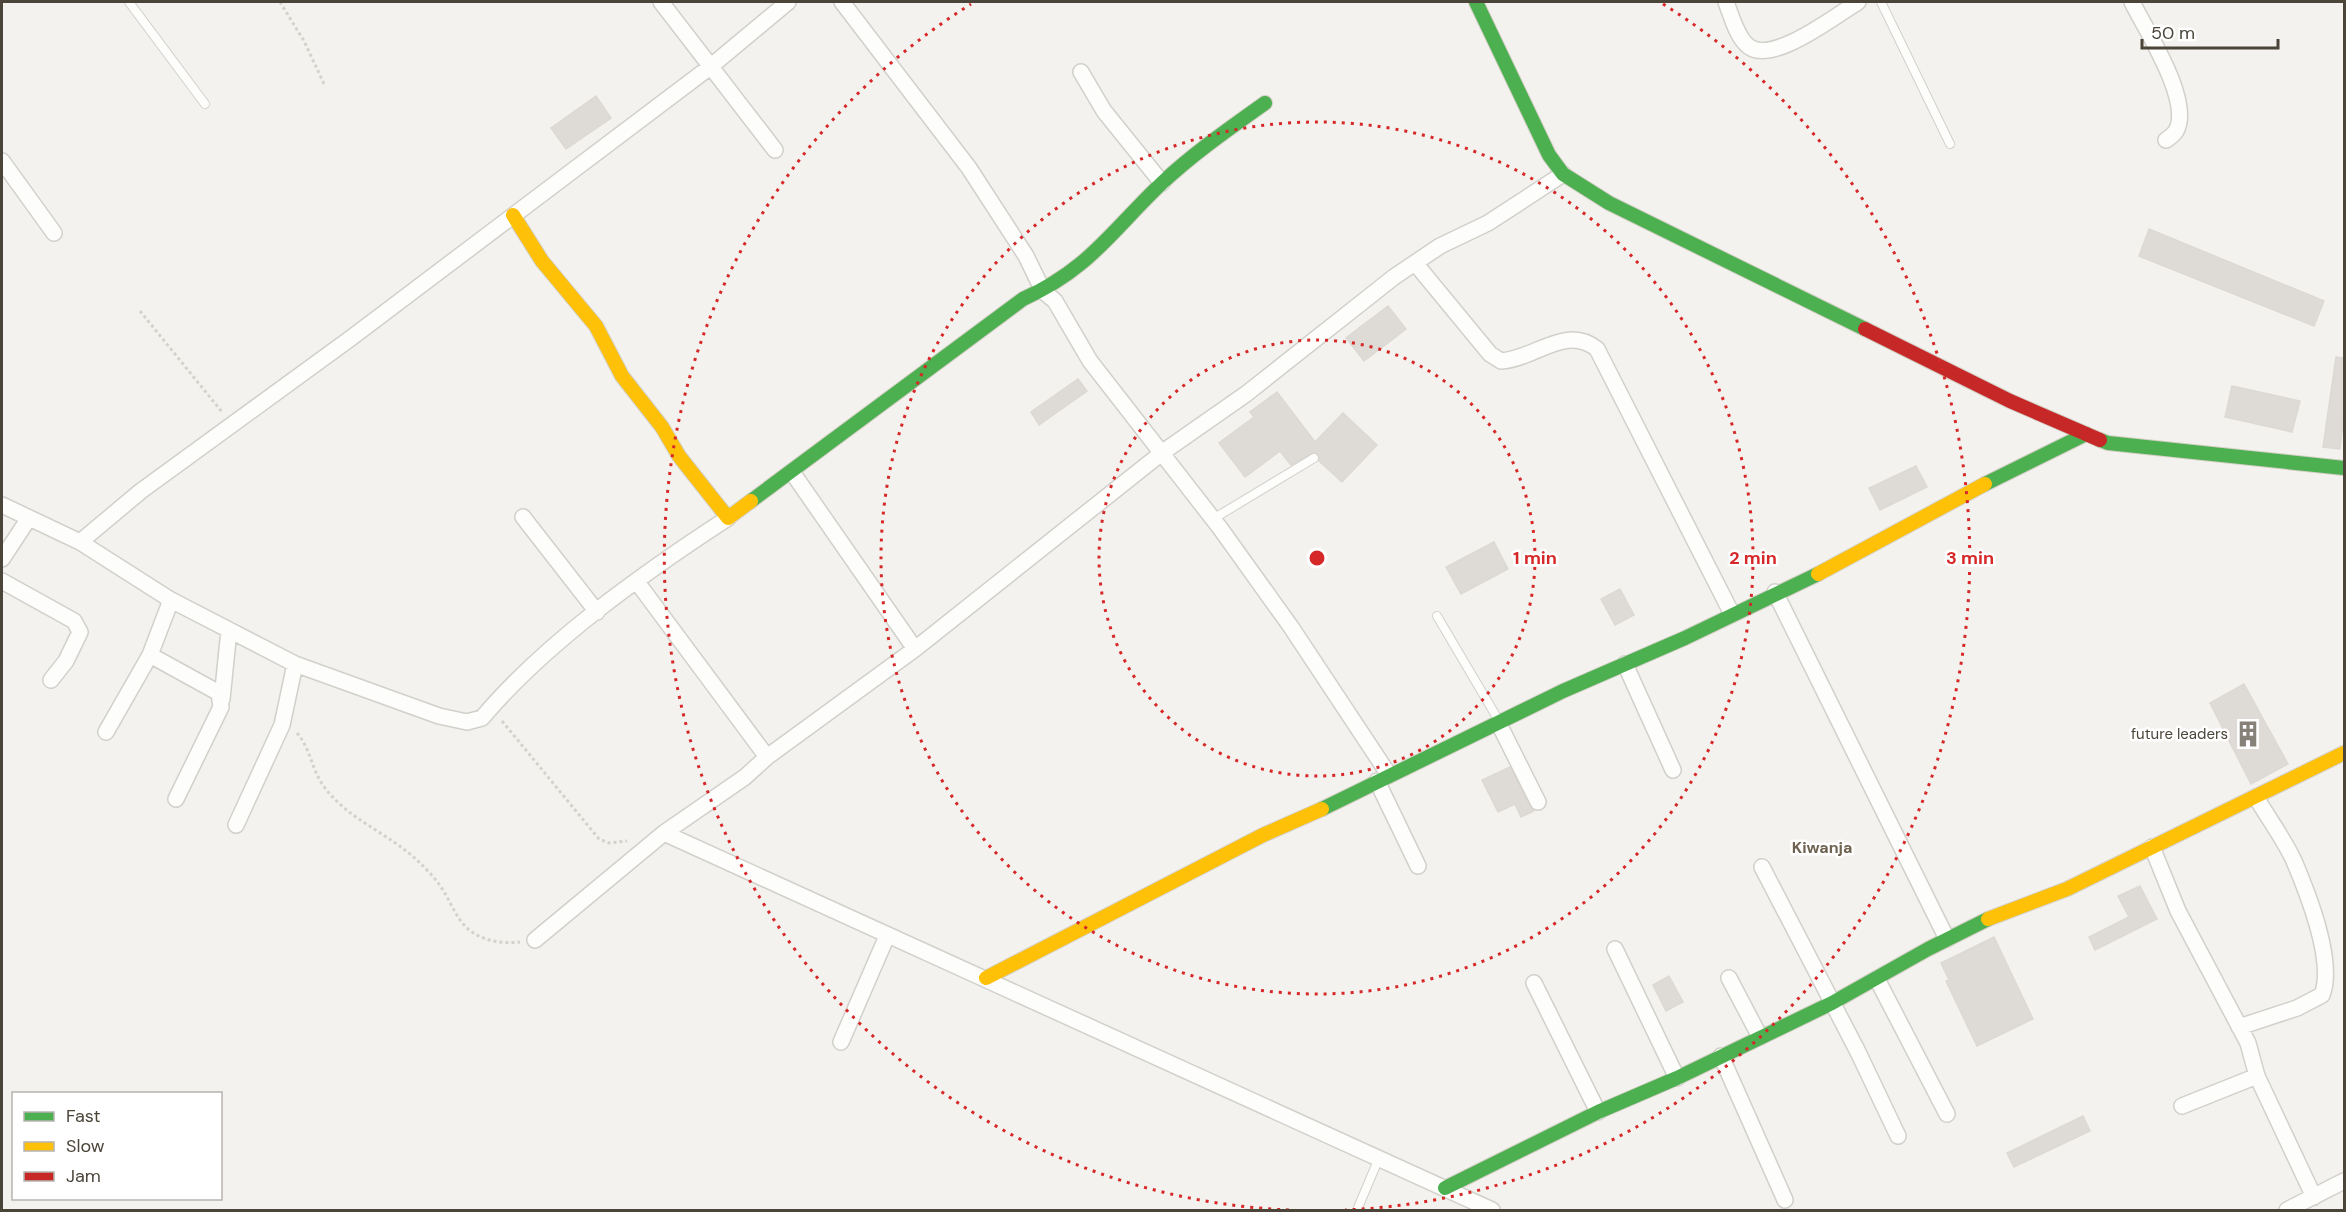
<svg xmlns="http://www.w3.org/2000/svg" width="2346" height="1212" font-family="'DM Sans',sans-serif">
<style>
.building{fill:#dedbd6;stroke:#dcd9d4;stroke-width:1.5}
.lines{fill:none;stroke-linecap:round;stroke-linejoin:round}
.lane-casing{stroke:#d2d0cb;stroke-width:10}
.street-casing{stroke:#d2d0cb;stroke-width:18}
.fast-casing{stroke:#d3cfc5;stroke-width:16}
.slow-casing{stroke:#d3cfc5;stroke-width:16}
.jam-casing{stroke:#d3cfc5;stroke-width:16}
.path{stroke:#d3d2cc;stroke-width:3;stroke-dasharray:3 3;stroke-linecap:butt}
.lane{stroke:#fdfdfc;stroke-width:8}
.street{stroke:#fdfdfc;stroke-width:15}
.fast{stroke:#4caf50;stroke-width:14}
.slow{stroke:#ffc107;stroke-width:14}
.jam{stroke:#c62828;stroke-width:14}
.ring{fill:none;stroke:#d62828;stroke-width:3;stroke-dasharray:3 6}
.labels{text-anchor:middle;stroke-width:5;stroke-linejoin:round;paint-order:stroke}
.poi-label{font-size:15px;fill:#4b4439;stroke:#fff;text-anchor:end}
.neighbourhood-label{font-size:16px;font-weight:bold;fill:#6e6250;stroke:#fff}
.centre{fill:#d62828;stroke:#fff;stroke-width:3}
.ring-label{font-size:18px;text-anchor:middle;font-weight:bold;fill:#d62828;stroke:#fff;stroke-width:5;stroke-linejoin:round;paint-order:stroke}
</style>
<rect width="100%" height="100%" fill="#f4f2ee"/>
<path class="building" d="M596,96L611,118L566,149L551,128Z
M2149,229L2324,301L2314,326L2139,256Z
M1388,306L1406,329L1364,361L1346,338Z
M2336,357L2344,358V414L2340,449L2323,447Z
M1078,379L1087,391L1039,425L1031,412Z
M2232,386L2300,401L2292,432L2225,417Z
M1277,392L1315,442L1343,413L1377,445L1342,482L1319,461V455L1314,452L1291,465L1280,451L1245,477L1219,443L1254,417L1250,412Z
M1916,466L1927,487L1880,510L1869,488Z
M1494,542L1508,569L1461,594L1446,567Z
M1620,589L1634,615L1615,625L1601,599Z
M2244,684L2288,764L2251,784L2210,703Z
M1510,767L1534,811L1521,817L1515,804L1498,812L1482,780Z
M2140,886L2157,919L2095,950L2089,937L2129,917L2118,896Z
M1994,937L2033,1019L1977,1046L1946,981L1949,980L1941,963Z
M1669,976L1683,1002L1666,1011L1653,985Z
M2083,1116L2090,1131L2014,1167L2007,1153Z"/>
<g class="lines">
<g class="lane-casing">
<path id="lane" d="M129,2L205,104
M1881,2L1950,144
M1213,519L1314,458
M1437,616L1499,721
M1357,1210L1379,1158"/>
</g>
<g class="street-casing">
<path id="street" d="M661,2L775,150
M842,2L969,168L1026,256L1043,291L1055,301L1090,361L1220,528L1291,627L1389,775
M1726,2C1731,15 1736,34 1746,44C1768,69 1836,15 1858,2
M2132,2C2145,29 2193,101 2176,131C2174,134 2169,138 2166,140
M1081,72L1104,111L1162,183
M2,161L54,233
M1415,263L1490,354L1501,361C1535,359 1566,324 1597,349L1732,614
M792,472L915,649
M2,505L80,542L171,600L295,664L439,716L467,722L482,718C546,642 645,572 728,518
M523,517L597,612
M80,542L141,491L351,338L710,67L788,2
M2,559L29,518
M2,581L74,621L80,632L66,661L51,680
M1775,592L1947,939
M150,655L219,693L221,707L176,799
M1625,664L1673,770
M222,699L229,630
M1499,724L1538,802
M106,732L150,655L171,600
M767,757L915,649L1163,452L1246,394L1394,277L1440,246L1488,223L1563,174
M1377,781L1418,866
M236,825L282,725L295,664
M664,833L1492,1210
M2152,847L2178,911L2248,1043L2257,1076L2314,1197
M1762,867L1858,1052L1898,1136
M535,940L664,833L745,777L767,757L637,582
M1615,949L1677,1078
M1729,978L1760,1037
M1877,979L1947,1114
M1534,983L1598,1112
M2239,1027L2297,1008L2322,995C2335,961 2308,894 2294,861C2284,839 2268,818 2256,797
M841,1042L887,936
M1721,1056L1785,1200
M2182,1106L2257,1076
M2287,1210L2344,1181"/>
</g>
<g class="fast-casing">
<path id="fast" d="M1476,2L1549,155L1563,174L1609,203L1865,329
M2100,440L2108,443L2344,468
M1985,484L2086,434
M751,501L1023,299C1090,269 1112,230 1163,182C1194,153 1230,128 1265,103
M1322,809L1563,691L1685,638L1818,574
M1445,1188L1598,1112L1677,1078L1832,1003L1928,949L1988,919"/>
</g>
<g class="slow-casing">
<path id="slow" d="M513,215L542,261L596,326L622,376L662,427L679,456L728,518L751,501
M1818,574L1985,484
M1988,919L2067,889L2344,753
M986,978L1263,835L1322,809"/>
</g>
<g class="jam-casing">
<path id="jam" d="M1865,329L2010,401L2100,440"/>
</g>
<path class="path" d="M280,2L304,41L325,86
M140,311L222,412
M502,721L599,839L609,843L627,841
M297,733C310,748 311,766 321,782C343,818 390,833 420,863C427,870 435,878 441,887C450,900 455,917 468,929C482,941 502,944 520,942"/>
<use href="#lane" class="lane"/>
<use href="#street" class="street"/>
<use href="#fast" class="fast"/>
<use href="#slow" class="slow"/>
<use href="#jam" class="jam"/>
</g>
<g class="ring">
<circle cx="1317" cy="558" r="218"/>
<circle cx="1317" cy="558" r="436"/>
<path d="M1289 1210A653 653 0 0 1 971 4M1663 4A653 653 0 0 1 1345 1210"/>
</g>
<defs>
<g id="building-bare" transform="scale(2.07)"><path d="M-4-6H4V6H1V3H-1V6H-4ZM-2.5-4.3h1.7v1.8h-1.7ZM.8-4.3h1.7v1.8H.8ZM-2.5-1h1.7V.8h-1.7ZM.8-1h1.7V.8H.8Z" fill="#868178" stroke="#fff" stroke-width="2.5" paint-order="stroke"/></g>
</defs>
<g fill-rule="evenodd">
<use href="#building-bare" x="2248" y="734"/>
</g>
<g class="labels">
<g class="poi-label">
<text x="2228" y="739">future leaders</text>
</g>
<g class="neighbourhood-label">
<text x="1822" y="853">Kiwanja</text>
</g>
</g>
<circle cx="1317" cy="558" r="9" class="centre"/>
<g class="ring-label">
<text x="1535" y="564">1 min</text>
<text x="1753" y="564">2 min</text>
<text x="1970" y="564">3 min</text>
</g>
<rect width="2346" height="1212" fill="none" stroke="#4b4439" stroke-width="6"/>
<rect x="12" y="1092" width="210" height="108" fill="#ffffff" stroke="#b7b4b0" stroke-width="1.5"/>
<rect x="24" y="1112" width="30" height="9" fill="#4caf50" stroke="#b7b4b0" stroke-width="1.5"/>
<text x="66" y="1122" font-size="18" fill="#4b4439">Fast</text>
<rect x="24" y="1142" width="30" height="9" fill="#ffc107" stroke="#b7b4b0" stroke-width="1.5"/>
<text x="66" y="1152" font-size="18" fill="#4b4439">Slow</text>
<rect x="24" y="1172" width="30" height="9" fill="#c62828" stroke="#b7b4b0" stroke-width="1.5"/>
<text x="66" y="1182" font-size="18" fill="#4b4439">Jam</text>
<path d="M2142 39v9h136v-9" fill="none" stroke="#4b4439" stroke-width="3"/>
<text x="2151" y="39" font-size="18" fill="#4b4439" stroke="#ffffff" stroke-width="4.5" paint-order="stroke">50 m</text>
</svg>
